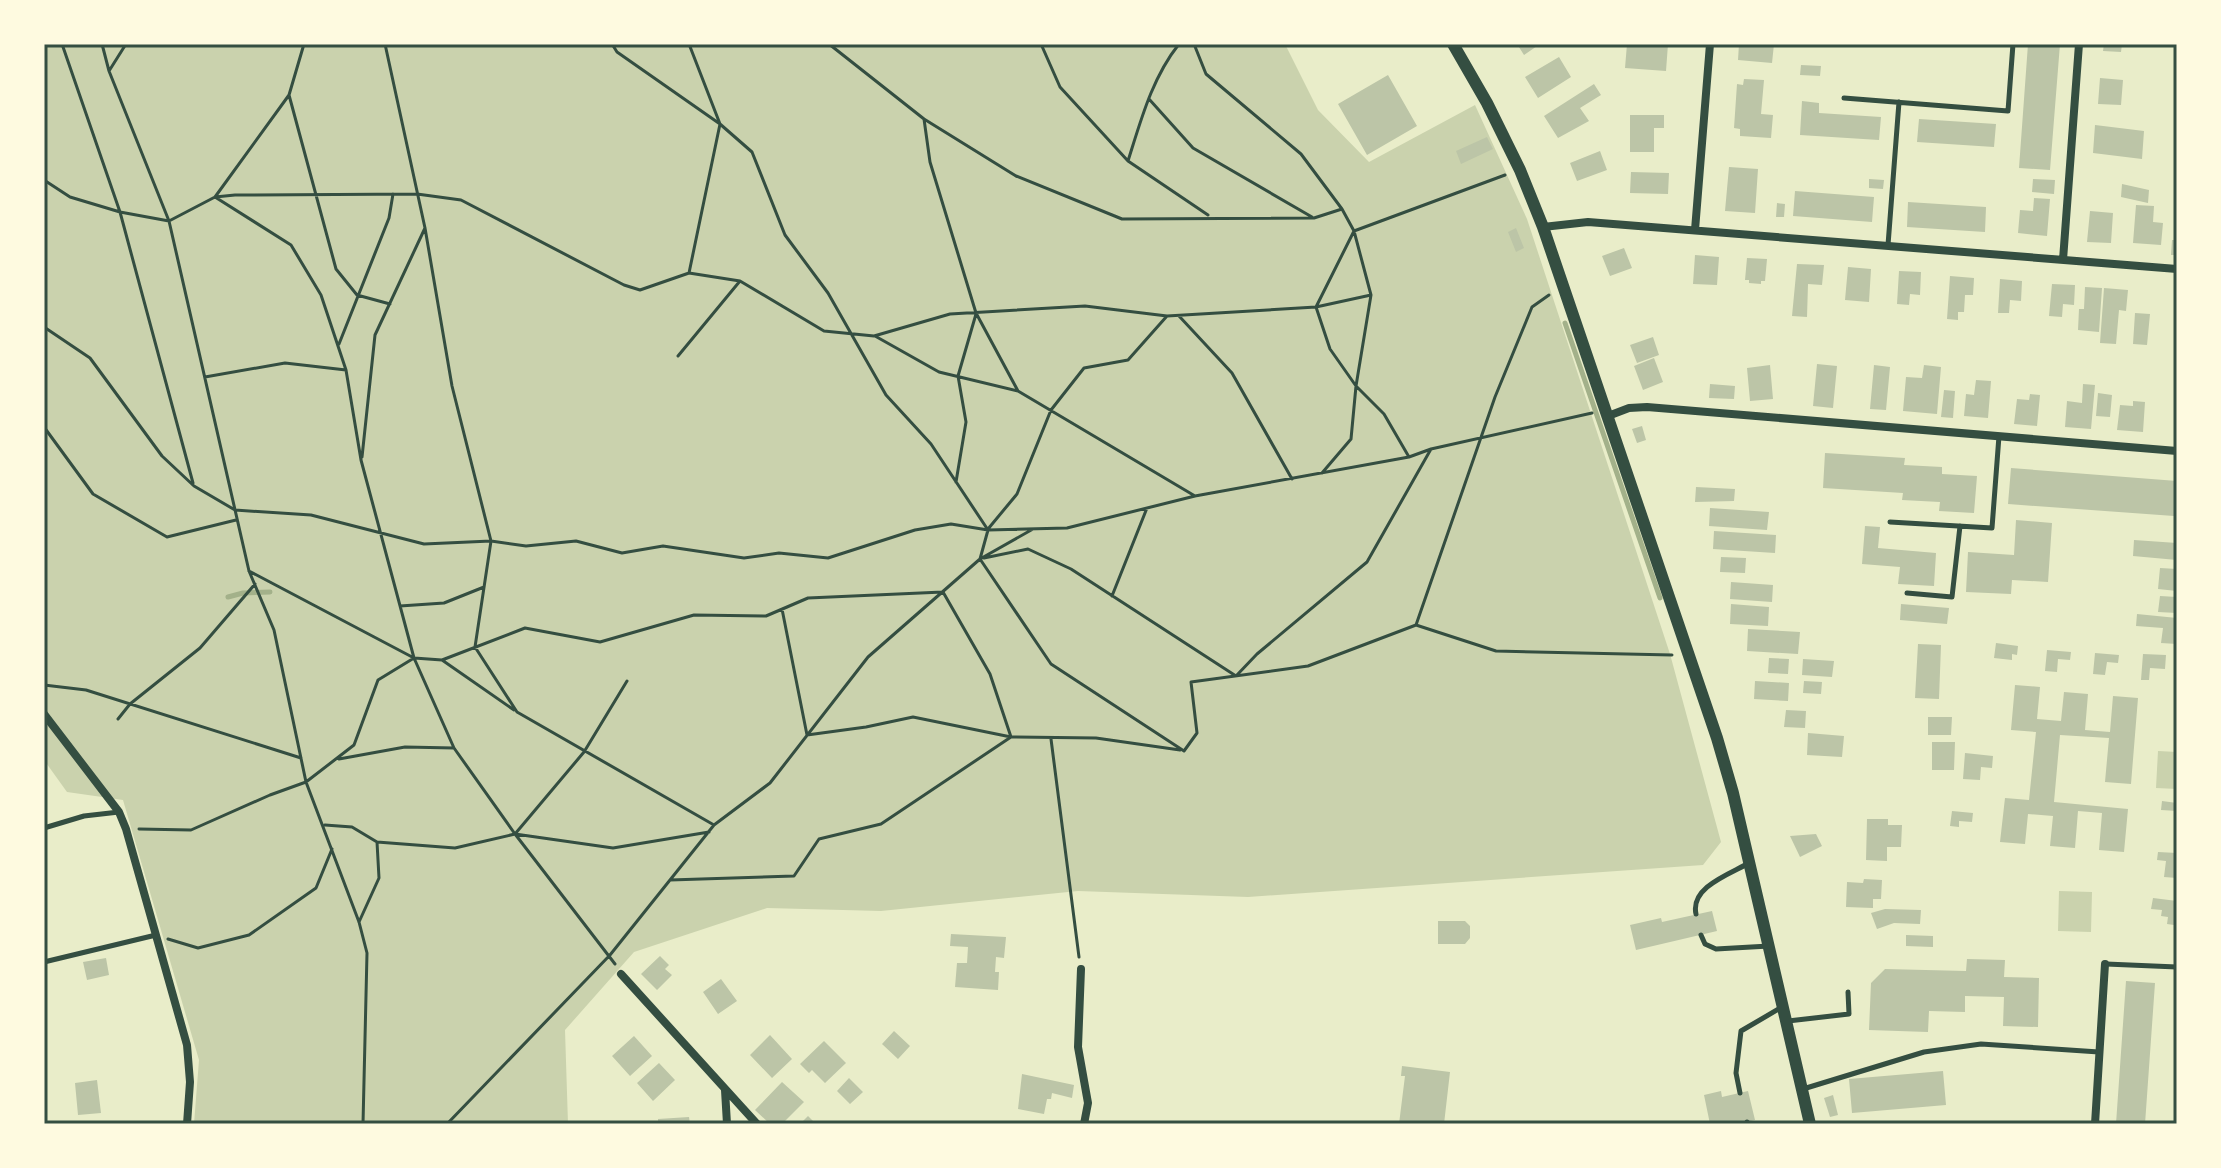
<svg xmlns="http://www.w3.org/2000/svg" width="2221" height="1168" font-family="Raleway,sans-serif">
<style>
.green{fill:#cad2ad}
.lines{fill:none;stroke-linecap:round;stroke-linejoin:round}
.stream{stroke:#a3b18a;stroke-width:5}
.building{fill:#bcc5a7}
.path{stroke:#344e41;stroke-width:3}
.service{stroke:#344e41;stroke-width:5}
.minor{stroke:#344e41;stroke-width:8}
.tertiary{stroke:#344e41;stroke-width:12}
.neatline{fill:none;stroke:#344e41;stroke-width:3}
</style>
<rect width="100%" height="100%" fill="#e9edc9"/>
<path class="green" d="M44,44H1285L1318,110L1369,162L1475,105L1527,219L1670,654L1721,842L1703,865L1248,897L1078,891L881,911L767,908L634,952L565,1030L568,1124H194L199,1060L123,800L67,792L44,760Z
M2158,751L2177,752V789L2156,788Z
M2059,891L2092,892L2091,932L2058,931Z"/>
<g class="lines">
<path class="stream" d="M1565,323L1660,598
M228,597L243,593L270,592"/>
</g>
<path class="building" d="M1517,44H1540L1524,55Z
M1627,44H1668L1666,71L1625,68Z
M1739,44H1774L1772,63L1738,60Z
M2028,44H2060L2050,170L2019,168Z
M2104,44H2122L2121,52L2103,51Z
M1559,57L1571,77L1538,98L1525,77Z
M1801,65L1821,66L1820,76L1800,75Z
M1388,75L1417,126L1367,155L1338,104Z
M2100,78L2123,80L2121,105L2098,104Z
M1744,79L1764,80L1761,114L1773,115L1771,138L1740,136V129L1734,128L1737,84L1743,85Z
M1594,84L1601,95L1580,108L1589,121L1558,138L1544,116Z
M1802,101L1819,103V113L1881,117L1879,140L1800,135Z
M1630,115H1664V128H1654V152H1630Z
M1919,119L1996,124L1994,147L1917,142Z
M2095,125L2144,131L2142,159L2093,153Z
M1487,137L1493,149L1461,164L1456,151Z
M1600,151L1607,170L1577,181L1570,163Z
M1729,167L1758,169L1755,213L1725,211Z
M1631,172L1669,173L1668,194L1630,193Z
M1869,179L1884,180L1883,189L1869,188Z
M2033,179L2055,180L2054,194L2032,192Z
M2122,184L2149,190L2148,203L2121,197Z
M1795,191L1874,197L1872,222L1793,216Z
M2034,198L2050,199L2047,236L2018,233L2020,210L2033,211Z
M1908,202L1986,207L1985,232L1907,227Z
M1777,203L1785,204L1784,217H1776Z
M2136,205L2154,206L2153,222L2163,223L2161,245L2133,243Z
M2090,211L2113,213L2111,243L2087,242Z
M1516,228L1524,248L1516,252L1508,232Z
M2172,240H2177V255H2171Z
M1624,248L1632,268L1610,276L1602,256Z
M1695,255L1719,257L1717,285L1693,284Z
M1747,258L1767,259L1765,281H1761V284L1749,283V280H1745Z
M1797,264L1824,265L1822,285L1808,284L1807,317L1792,316Z
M1848,267L1871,269L1869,302L1845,300Z
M1899,271L1921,272L1920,295L1910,294L1909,305L1897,304Z
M1950,276L1974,278L1973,295H1965L1964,312H1958V320L1947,319Z
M2000,279L2022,281L2021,301L2010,300L2009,313H1998Z
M2052,284L2075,285L2074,305L2063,304L2062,317L2049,316Z
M2085,287L2102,288L2099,332L2078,330L2079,309H2084Z
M2104,288L2128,290L2126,311L2119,310L2116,344L2100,343Z
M2135,313L2150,314L2147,345L2133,344Z
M1653,337L1659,355L1637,363L1630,345Z
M1654,358L1663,382L1643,390L1634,366Z
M1817,364L1837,366L1833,408L1813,406Z
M1770,365L1773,399L1750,401L1747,368Z
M1874,365L1890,367L1886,410L1870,409Z
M1924,365L1941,367L1937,414L1903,411L1906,377L1922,378Z
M1976,380L1991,381L1988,418L1964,416L1966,394L1974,395Z
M1710,384L1735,386L1734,399L1709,398Z
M2083,384L2095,385L2091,429L2065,427L2067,401L2082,403Z
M1944,390L1955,391L1953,418L1941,417Z
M2098,393L2112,395L2110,417L2096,416Z
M2030,394L2040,395L2037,426L2014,424L2017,399L2029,400Z
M2133,401L2145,402L2143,432L2117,430L2120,405L2133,406Z
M1642,426L1646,440L1637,443L1632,429Z
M1825,453L1905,458L1904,465L1942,467V474L1977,476L1974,513L1939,511L1940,502L1902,500L1903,493L1823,488Z
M2011,468L2177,481L2174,516L2008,504Z
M1696,487L1735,489L1734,501L1695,502Z
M1710,508L1769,512L1767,530L1709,526Z
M2016,520L2052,523L2048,582L2012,580L2011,594L1966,592L1968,552L2014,555Z
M1865,526L1880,527L1878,548L1936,553L1934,586L1898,584L1900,567L1862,564Z
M1714,531L1776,535L1775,553L1713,549Z
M2134,540L2177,543V560L2133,556Z
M1721,557L1746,558L1745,573L1720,572Z
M2160,568L2177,569V591L2158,589Z
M1731,582L1773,585L1772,602L1730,599Z
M2160,596L2177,597V613L2158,612Z
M1731,604L1769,607L1768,626L1730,624Z
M1901,604L1949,608L1947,624L1900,620Z
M2137,614L2177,618V644L2161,643L2163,628L2136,626Z
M1748,629L1800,632L1798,654L1747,651Z
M1996,643L2018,646L2017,655L2012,654V660L1994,658Z
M1918,644L1941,645L1939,699L1915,698Z
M2047,650L2071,652L2070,660L2058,659L2057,672L2045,671Z
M2095,653L2119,655L2118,663L2107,662L2105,675L2093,674Z
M2143,654L2166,655L2165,669L2150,668L2149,680H2141Z
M1769,658L1789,659L1788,674L1768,673Z
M1803,659L1834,661L1832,677L1802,675Z
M1755,681L1789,683L1788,701L1754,699Z
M1804,681L1822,682L1821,694L1803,693Z
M2015,685L2040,687L2037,719L2061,721L2064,692L2088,694L2085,730L2110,732L2113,696L2138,698L2131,784L2105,782L2109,738L2060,735L2054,802L2128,809L2124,852L2099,850L2102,813L2078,811L2075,848L2050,846L2053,816L2028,814L2025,844L2000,842L2005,798L2029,800L2036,732L2011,730Z
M1786,710L1806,711L1805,728L1784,727Z
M1928,717H1952L1951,735H1928Z
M1808,733L1844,736L1842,757L1807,755Z
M1932,742H1955L1954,770H1932Z
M1965,753L1993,756L1992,768L1981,767L1980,780L1963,779Z
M2162,801L2177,803V811L2161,810Z
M1952,811L1973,813L1972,822L1959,821V827L1950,826Z
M1867,819H1888V825H1902L1901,847H1887V861L1866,860Z
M1816,834L1822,846L1800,857L1790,836Z
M2158,852L2177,853V878L2164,877L2166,861L2157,860Z
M1864,879L1882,880L1881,899H1873V908L1846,907L1847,882L1863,883Z
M2153,898L2177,901L2174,925L2167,924L2168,917L2161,916L2162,910L2151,909Z
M1885,909L1921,910L1920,924L1894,923L1877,929L1871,913Z
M1712,911L1717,931L1636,950L1630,925L1661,918L1662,922Z
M1438,921H1465L1470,926V938L1465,944H1438Z
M951,934L1006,937L1004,958L996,957L995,972H999L998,990L955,987L957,963H967L968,947L950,946Z
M1906,935L1933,936V947L1906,946Z
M660,956L669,965L665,969L672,975L657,990L641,974Z
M106,958L109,975L87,980L83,962Z
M1967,959L2005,960L2004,977L2039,978L2038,1027L2003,1026L2004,997L1965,996V1012L1929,1011L1928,1032L1869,1030L1871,983L1885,969L1966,971Z
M721,979L737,1001L718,1014L703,992Z
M2126,981L2155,983L2145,1124H2116Z
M894,1031L910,1046L898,1059L882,1044Z
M770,1035L792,1059L772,1078L750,1055Z
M634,1036L652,1056L630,1076L612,1056Z
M824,1041L846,1063L825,1083L812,1070L809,1073L800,1064Z
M659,1063L675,1080L653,1101L637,1083Z
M1402,1066L1450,1072L1444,1124H1399L1405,1076H1401Z
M1943,1071L1946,1105L1852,1113L1849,1079Z
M1022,1074L1074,1085L1072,1098L1052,1093L1051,1099H1047L1044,1114L1018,1109Z
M849,1078L863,1092L850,1104L837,1091Z
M97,1080L101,1113L78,1115L75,1083Z
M782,1082L804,1102L782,1124H770L755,1110Z
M1721,1091L1722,1097L1748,1091L1755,1120L1737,1124H1710L1704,1095Z
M1833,1095L1838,1115L1830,1117L1824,1098Z
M808,1116L816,1124H800Z
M689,1117L690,1124H658V1119Z"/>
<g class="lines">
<path class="path" d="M62,44L120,212L193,483
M102,44L109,71L169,221L249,571L274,630L306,782L359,922L367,953L363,1124
M304,44L289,95L336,269L357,295L390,304
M385,44L425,228L452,386L491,541L475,647L517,712L714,825
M612,44L617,52L720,124L689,273
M689,44L720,124L752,152L785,235L828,293L886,395L931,444L988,530L980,559L1051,664L1184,751
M829,44L924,119L930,162L976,313L1018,391
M1041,44L1060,87L1128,161L1208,215
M1194,44L1206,74L1301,154L1342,209L1354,231L1316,307L1330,349L1356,386L1384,414L1409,457
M992,45L994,44
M109,71L126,44
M289,95L215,197L291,245L321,295L346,370L361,460L414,658L454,748L515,834L615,964
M1149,99L1193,148L1312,217
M924,119L1016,176L1122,219L1314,218L1342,209
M1128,161C1141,120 1152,78 1179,44
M44,180L70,197L120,212L169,221L215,197L235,195L417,194L461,200L624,285L640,290L689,273L740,281L824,331L874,336L950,314L1085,306L1167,316L1316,307L1371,295
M1179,316L1232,373L1292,479
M44,327L90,358L162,456L194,486L235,510L311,515L424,544L491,541L526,546L576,541L622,553L663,546L744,558L779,553L828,558L915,530L951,524L988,530L1067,528L1195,496L1409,457L1431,449L1592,413
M875,336L939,372L1018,391L1195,496
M339,344L389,218L393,194
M678,356L740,281
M205,377L285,363L346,370
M44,427L93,494L167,537L236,520
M362,457L375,335L425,228
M1322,473L1351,439L1356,386L1371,295L1354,231L1505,175
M956,482L966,422L958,376L976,314
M988,529L1017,494L1051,410L1084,368L1128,360L1167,316
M984,558L1028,549L1071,569L1236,676L1257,654L1367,562L1431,449
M249,571L414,658L442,660L525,628L600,642L694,615L766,616L808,598L943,592L990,674L1011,737L913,717L866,727L807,735L782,609
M1112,596L1147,508
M400,606L444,603L484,587
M1416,625L1496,651L1672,655
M442,660L514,710
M44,685L86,690L301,758
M118,719L130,704L200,648L255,584
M1051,739L1079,957
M1184,751L1197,733L1191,682L1308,666L1416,625L1495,397L1532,307L1549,295
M339,759L405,747L454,748
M325,825L352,827L377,842L379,878L359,922
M139,829L191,830L270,795L306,782L354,745L378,680L414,658
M515,834L584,752L627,681
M377,842L455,848L515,834L613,848L709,832
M670,880L794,876L819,839L881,824L1011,737L1096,738L1180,750
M168,939L198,948L249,935L316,888L332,849
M447,1124L610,955L714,825L770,783L868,657L980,559L1033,529"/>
<path class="service" d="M1844,98L2008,111L2013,44
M1888,245L1899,102
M1890,522L1992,528L1999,436
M1907,593L1952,597L1960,526
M44,828L84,816L119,812
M1696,914C1690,887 1730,874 1749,863
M1701,935L1705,944L1716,949L1769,946
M44,962L156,935
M2106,964L2177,967
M1788,1021L1849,1014L1848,992
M1803,1089L1924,1052L1981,1044L2099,1052
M1740,1093L1736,1073L1741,1031L1782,1007
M1747,1122V1124
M1899,1124H1980"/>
<path class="minor" d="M1543,227L1588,222L2177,269
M1695,230L1710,44
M2063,260L2079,44
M1608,416L1629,408L1647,407L2177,451
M44,714L119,812L126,829L187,1045L190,1082L187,1124
M1081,969L1078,1047L1088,1103L1084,1124
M621,974L757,1124
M725,1090L727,1124
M2095,1124L2105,964"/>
<path class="tertiary" d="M1453,44L1487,103L1520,170L1543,227L1717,738L1733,793L1810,1124"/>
</g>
<rect width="2221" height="1168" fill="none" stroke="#fefae0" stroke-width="92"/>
<rect x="46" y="46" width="2129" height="1076" class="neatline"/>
</svg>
